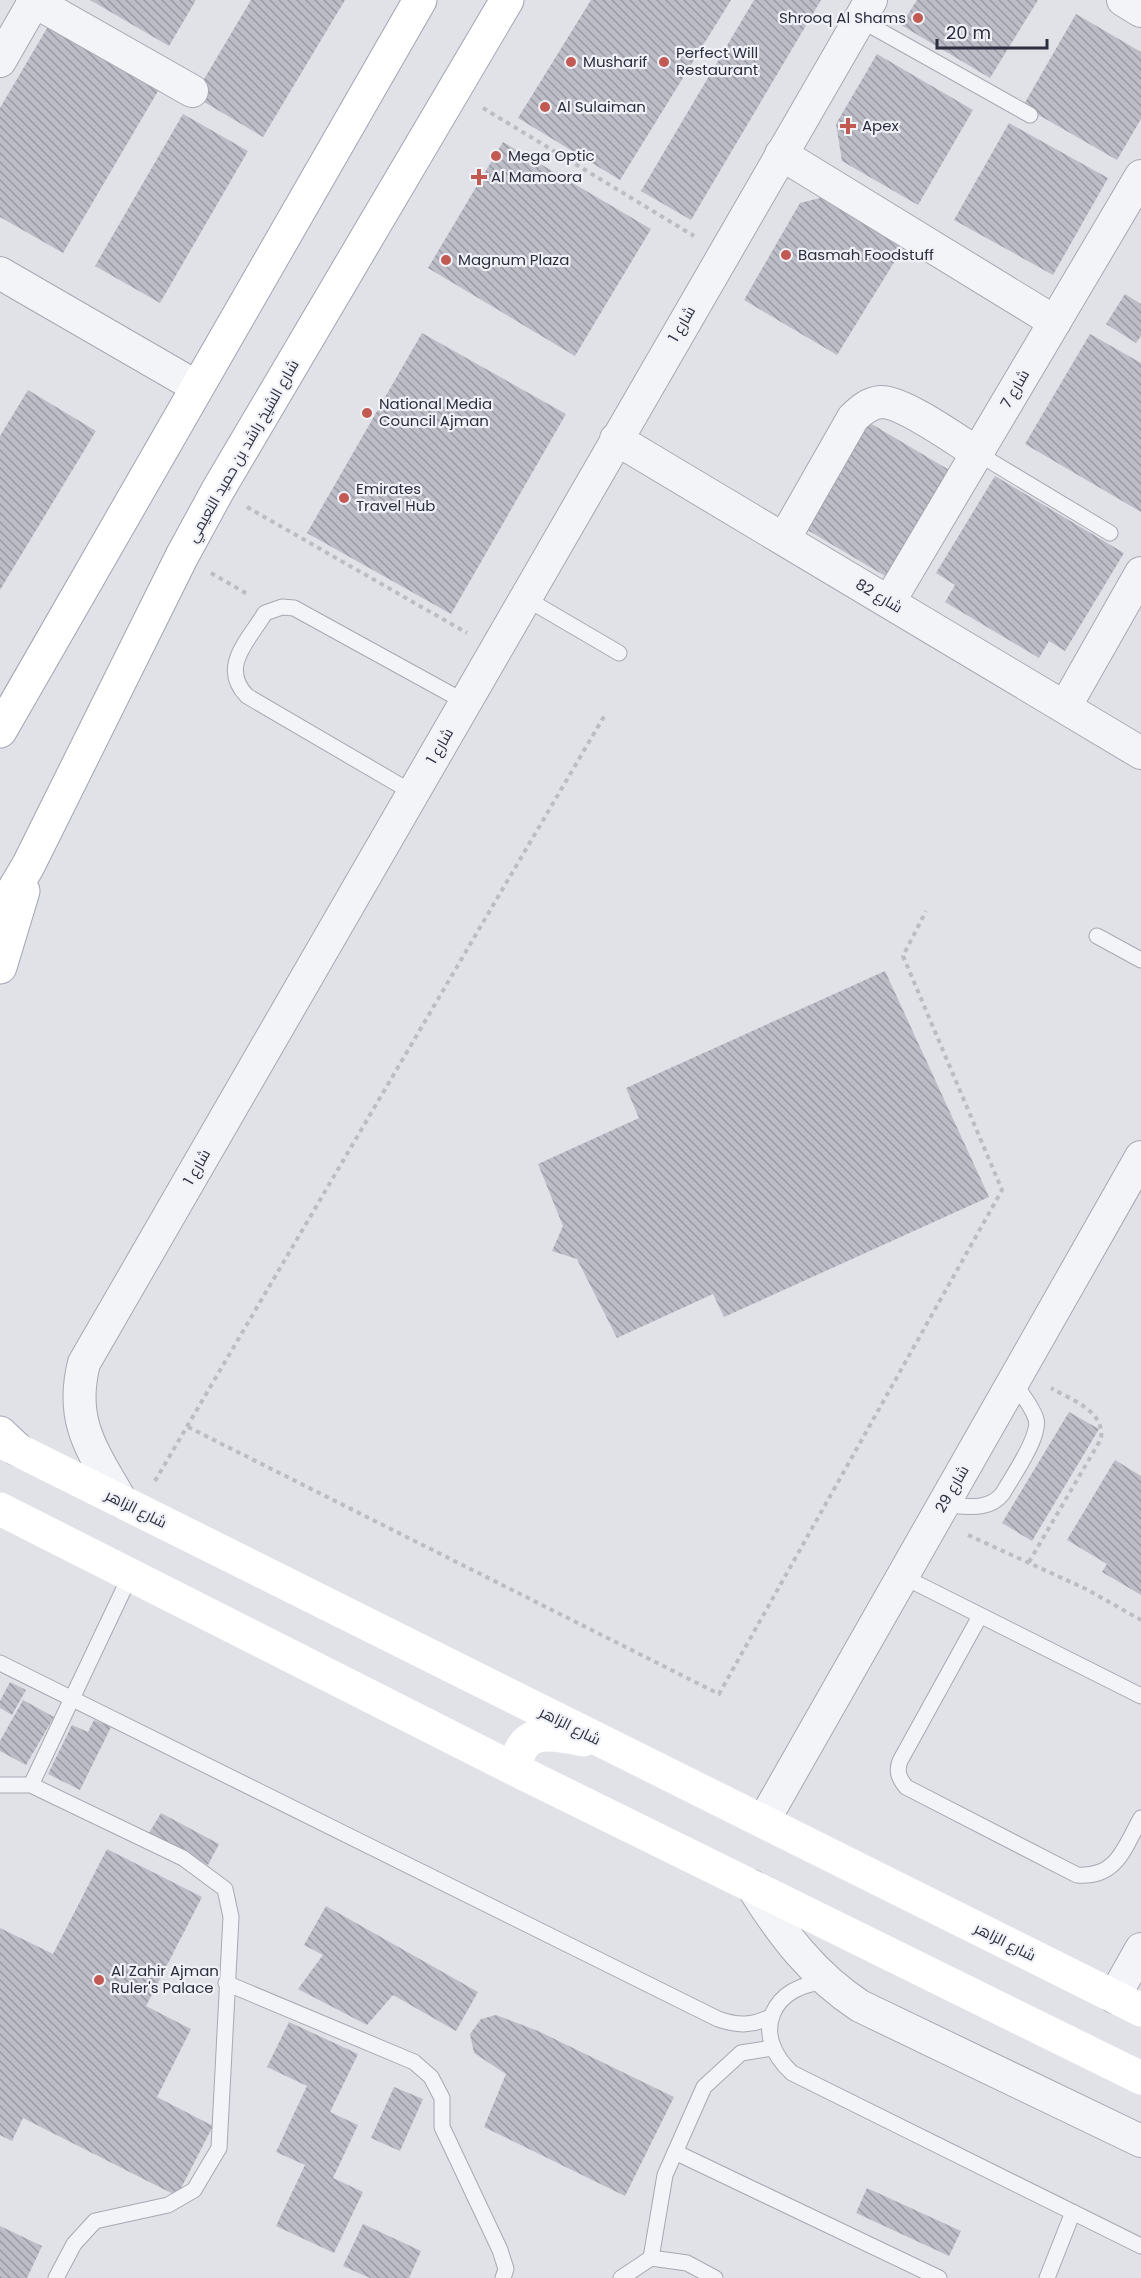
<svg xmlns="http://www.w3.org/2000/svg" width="1141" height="2278" font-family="Poppins,Cairo,sans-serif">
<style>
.building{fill:url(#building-back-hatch)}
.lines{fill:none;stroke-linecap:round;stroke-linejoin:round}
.service-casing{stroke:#a7a8b2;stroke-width:17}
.minor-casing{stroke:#a7a8b2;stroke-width:34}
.primary-casing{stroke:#a1a4b2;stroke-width:35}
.path{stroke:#bbbdc3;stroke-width:4;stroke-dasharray:4.5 4.5;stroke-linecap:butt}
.service{stroke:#f3f4f7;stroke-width:15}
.minor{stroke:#f3f4f7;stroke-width:32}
.secondary{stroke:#fff;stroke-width:33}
.primary{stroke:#fff;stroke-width:33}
.poi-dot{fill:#c05a53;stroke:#f0f1f6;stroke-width:2}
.labels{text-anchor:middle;stroke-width:4.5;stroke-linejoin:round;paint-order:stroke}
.poi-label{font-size:15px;fill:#2b2e3e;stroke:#f0f1f6;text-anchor:start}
.street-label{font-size:15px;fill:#2b2e3e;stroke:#f0f1f6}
</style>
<defs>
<pattern id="building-back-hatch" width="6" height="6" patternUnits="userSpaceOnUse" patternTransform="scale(1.5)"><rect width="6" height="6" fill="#bcbdc7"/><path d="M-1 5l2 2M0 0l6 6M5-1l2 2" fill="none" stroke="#999aa3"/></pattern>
</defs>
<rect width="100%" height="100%" fill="#e1e2e8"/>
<path class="building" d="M90,0H196L169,46Z
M251,0H345L263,137L194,96Z
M591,0H731L620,180L518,118Z
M754,0H821L691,220L641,191Z
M917,0H1038L990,78L901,25Z
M1076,14L1141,52V119L1117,160L1023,106Z
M50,23L161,86L63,253L0,217V108Z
M877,54L973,110L918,205L842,161L836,124Z
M183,114L248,151L160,303L95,266Z
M1009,123L1108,178L1053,275L954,220Z
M503,142L651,229L575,356L428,268Z
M824,197L903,248L837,355L744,300L800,203Z
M1125,294L1141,304V336L1136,343L1106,324Z
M422,333L566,414L451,614L307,533Z
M1090,334L1141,363V512L1025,444Z
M28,390L96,431L0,590V436Z
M863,419L961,477L897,583L799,525Z
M995,476L1124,553L1065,651L1049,641L1039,658L945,602L955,585L936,573Z
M885,971L989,1197L724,1317L713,1294L617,1338L577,1259L552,1251L563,1226L538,1164L639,1118L626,1088Z
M1069,1412L1099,1429L1032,1541L1002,1523Z
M1115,1460L1141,1476V1595L1102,1572L1107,1564L1067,1540Z
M10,1682L26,1690L12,1715L0,1708V1701Z
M23,1700L54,1717L26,1765L0,1751V1741Z
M94,1720L111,1727L80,1790L48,1774L72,1725L88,1732Z
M161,1813L219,1844L208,1865L149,1833Z
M107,1849L202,1897L146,2006L191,2029L157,2097L213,2126L177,2196L23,2118L12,2141L0,2135V1928L53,1954Z
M326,1906L478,1992L456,2031L393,1995L367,2025L298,1989L323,1955L304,1945Z
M496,2015L538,2031L674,2097L625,2196L484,2127L506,2074L474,2053L470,2034L481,2019Z
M289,2022L358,2054L330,2112L358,2125L333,2178L363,2192L334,2253L276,2226L305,2165L276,2152L307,2086L267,2067Z
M394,2087L423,2099L400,2151L371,2138Z
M867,2188L961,2231L949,2256L856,2213Z
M363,2224L421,2251L409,2278H370L343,2266Z
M0,2226L42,2246L27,2278H0Z"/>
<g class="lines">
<g class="service-casing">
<path id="service" d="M859,19L1030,115
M977,453L1110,533
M525,598L619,653
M413,793L247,696C219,667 248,641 265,613L282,607L294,608L465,702
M1097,936L1141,960
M943,1505C965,1506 989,1512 1003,1493C1012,1477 1041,1436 1036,1419C1032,1406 1021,1393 1013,1382
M902,1576L1141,1696
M980,1616L900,1761C896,1772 899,1778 906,1787L1077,1875C1117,1878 1124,1848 1141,1818
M0,1663L718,2019C738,2026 753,2026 772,2016
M0,1785H31
M828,1982C772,1983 749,2034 792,2073L1141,2246
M226,1983L414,2062L431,2077L442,2098V2127L500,2250L506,2269L503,2278
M675,2152L939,2278
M651,2258L665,2175L704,2087L741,2053L772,2048
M56,2278L74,2244L95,2221L168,2205L194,2190L219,2148L231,1917L225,1889L183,1858L31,1785L130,1576
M621,2278L651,2258L687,2263L715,2278
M1047,2278L1073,2212"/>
</g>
<g class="minor-casing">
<path id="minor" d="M32,0L192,91
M1123,0L1141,11
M0,61L35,0
M781,154L1055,322
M0,273L197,387
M616,439L1141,753
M784,539L853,418C861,410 869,403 881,402C902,401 958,441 977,453
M889,602L1141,176
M1065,707L1141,573
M121,1501C93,1451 69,1422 84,1363L871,0
M764,1820L1141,1157
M752,1886C782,1934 813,1975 860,2006L1141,2141
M1114,1997L1141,1949"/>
</g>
<g class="primary-casing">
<path id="primary" d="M0,731L420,0
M0,913L28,866L182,556L218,490L507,0
M0,967L23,891
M0,1433L17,1449"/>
</g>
<path class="path" d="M483,108L694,236
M247,507L467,633
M211,573L249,595
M188,1427L719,1694L1002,1190L903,956L926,911
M155,1481L606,713
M968,1535L1086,1589L1141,1620
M1029,1562L1101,1439C1105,1411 1072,1400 1051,1388"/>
<use href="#service" class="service"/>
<use href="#minor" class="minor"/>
<path class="secondary" d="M0,1441L1141,2010
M0,1509L516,1770L1141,2078
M516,1770C519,1726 552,1733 583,1740"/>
<use href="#primary" class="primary"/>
</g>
<g class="poi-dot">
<circle cx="918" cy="18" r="6"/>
<circle cx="571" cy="62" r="6"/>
<circle cx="664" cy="62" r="6"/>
<circle cx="545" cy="107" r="6"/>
<path d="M845 117h6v6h6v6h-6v6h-6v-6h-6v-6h6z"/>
<circle cx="496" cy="156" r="6"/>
<path d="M476 168h6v6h6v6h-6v6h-6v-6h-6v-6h6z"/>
<circle cx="786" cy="255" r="6"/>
<circle cx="446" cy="260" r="6"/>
<circle cx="367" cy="413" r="6"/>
<circle cx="344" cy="498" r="6"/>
<circle cx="99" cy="1980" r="6"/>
</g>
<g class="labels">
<g class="poi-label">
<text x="906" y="23" text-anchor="end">Shrooq Al Shams</text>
<text x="676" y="58">Perfect Will<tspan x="676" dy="17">Restaurant</tspan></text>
<text x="583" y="67">Musharif</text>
<text x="557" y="112">Al Sulaiman</text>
<text x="862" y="131">Apex</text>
<text x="508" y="161">Mega Optic</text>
<text x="491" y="182">Al Mamoora</text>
<text x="798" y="260">Basmah Foodstuff</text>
<text x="458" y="265">Magnum Plaza</text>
<text x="379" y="409">National Media<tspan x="379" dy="17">Council Ajman</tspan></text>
<text x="356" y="494">Emirates<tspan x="356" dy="17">Travel Hub</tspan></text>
<text x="111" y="1976">Al Zahir Ajman<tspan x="111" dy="17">Ruler's Palace</tspan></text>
</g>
<g class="street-label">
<text transform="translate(682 324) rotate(-60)" y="5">شارع 1</text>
<text transform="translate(1015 389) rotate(-60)" y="5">شارع 7</text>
<text transform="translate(243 451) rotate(-60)" y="5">شارع الشيخ راشد بن حميد النعيمي</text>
<text transform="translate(879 596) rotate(31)" y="5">شارع 82</text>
<text transform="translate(440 746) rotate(-60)" y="5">شارع 1</text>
<text transform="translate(197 1167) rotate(-60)" y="5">شارع 1</text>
<text transform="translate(952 1489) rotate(-60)" y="5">شارع 29</text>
<text transform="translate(136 1509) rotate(27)" y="5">شارع الزاهر</text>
<text transform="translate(570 1726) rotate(27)" y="5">شارع الزاهر</text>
<text transform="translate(1005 1942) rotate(27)" y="5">شارع الزاهر</text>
</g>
</g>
<path d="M937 39v9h110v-9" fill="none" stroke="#2b2e3e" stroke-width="3"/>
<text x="946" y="39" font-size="18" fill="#2b2e3e" stroke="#f0f1f6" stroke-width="4.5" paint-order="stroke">20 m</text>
</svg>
